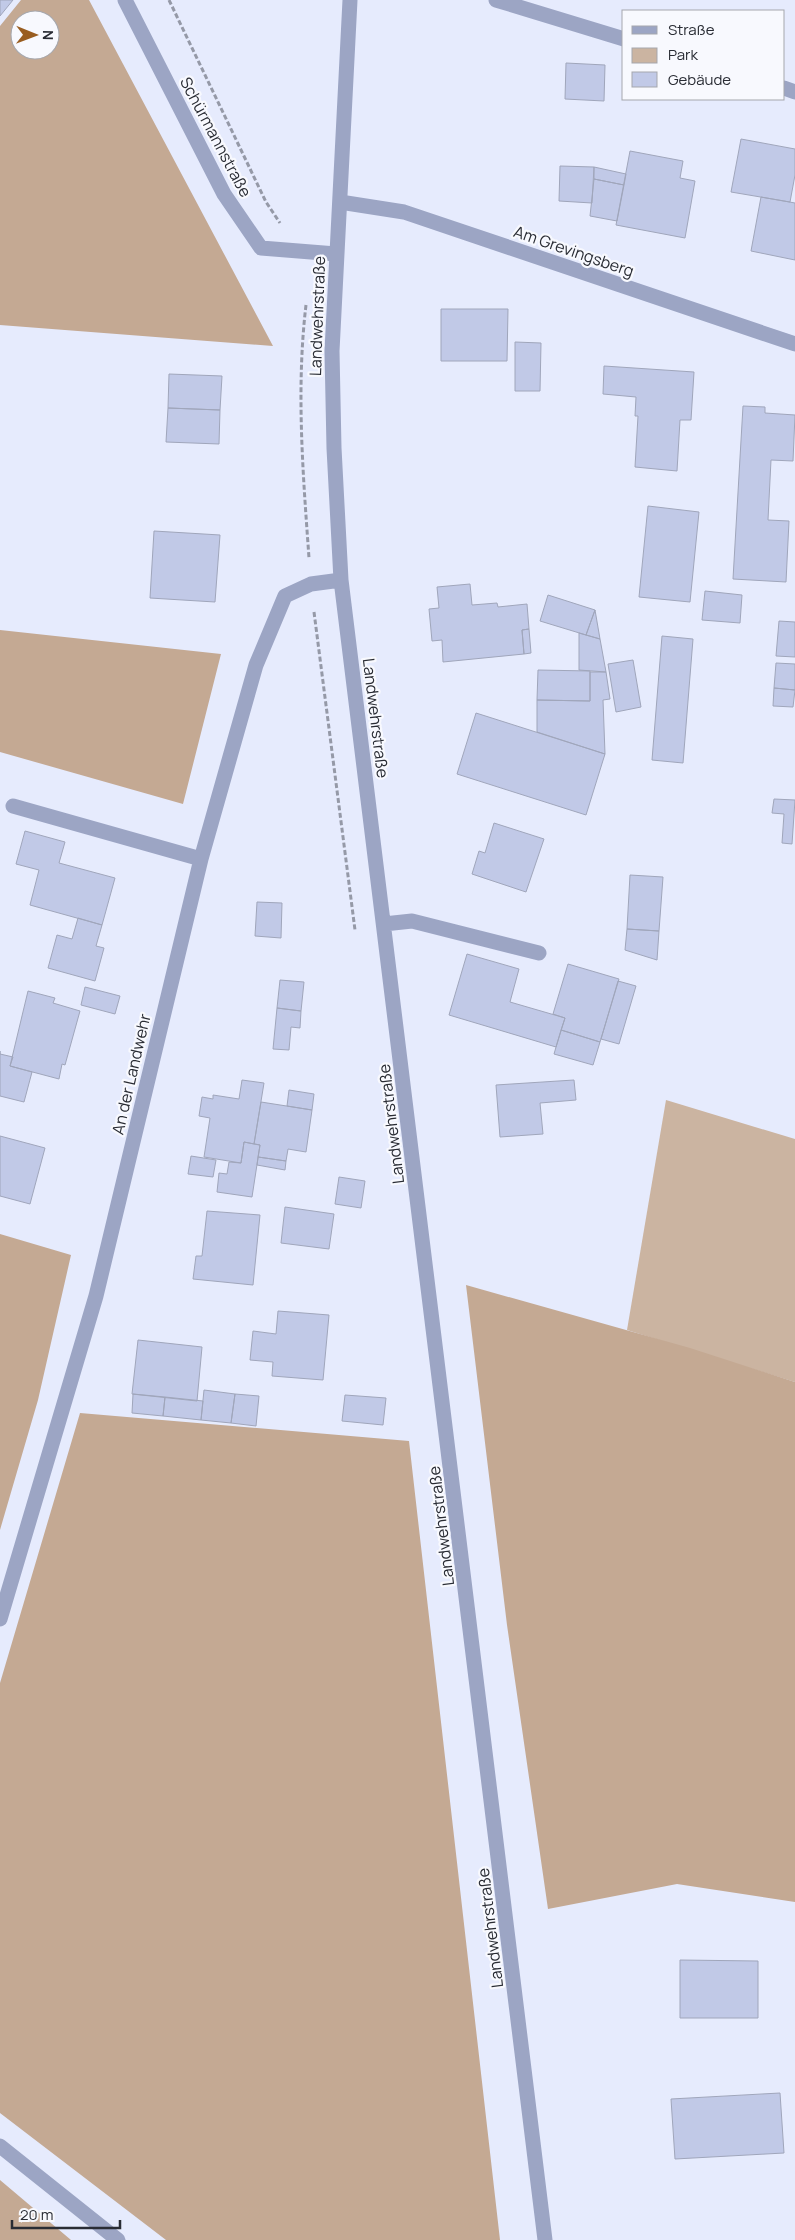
<svg xmlns="http://www.w3.org/2000/svg" width="795" height="2240" font-family="Manrope,sans-serif">
<style>
.green{fill:#cbb4a1}
.forest{fill:#c4a993;fill-rule:evenodd}
.building{fill:#c1c9e7;stroke:#a0a6bb}
.lines{fill:none;stroke-linecap:round;stroke-linejoin:round}
.path{stroke:#9599a7;stroke-width:3;stroke-dasharray:5 2.5;stroke-linecap:butt}
.minor{stroke:#9ca5c4;stroke-width:15}
.labels{text-anchor:middle;stroke-width:4.5;stroke-linejoin:round;paint-order:stroke}
.street-label{font-size:16px;fill:#292c34;stroke:#f8f9fe}
</style>
<rect width="100%" height="100%" fill="#e6ebfd"/>
<path class="green" d="M666,1100L795,1139V1382L627,1330Z"/>
<path class="forest" d="M21,0H89L273,346L0,325V26ZM20,20H50V50H20Z
M0,630L221,654L183,804L0,752Z
M0,1234L71,1255L38,1400L0,1530Z
M466,1285L690,1348L795,1382V1902L677,1884L548,1909L507,1625Z
M80,1413L409,1441L500,2240H166L0,2113V1683Z
M0,2180L71,2240H0Z"/>
<path class="building" d="M0,0H13L0,16Z
M566,63L605,65L604,101L565,99Z
M741,139L795,149V175L790,202L731,192Z
M630,151L683,161L680,178L695,181L685,238L616,225Z
M560,166L594,167L592,203L559,201Z
M594,167L626,174L624,185L594,179Z
M594,179L624,185L617,221L590,216Z
M761,197L795,203V260L751,251Z
M441,309H508L507,361H441Z
M515,342L541,343L540,391H515Z
M604,366L694,372L691,420H680L677,471L635,467L638,416H635L636,397L603,394Z
M169,374L222,376L220,410L168,408Z
M743,406L765,407V413L795,415L793,461L771,460L768,520L789,521L786,582L733,579Z
M168,408L220,410L219,444L166,442Z
M648,506L699,512L690,602L639,597Z
M154,531L220,535L215,602L150,598Z
M470,584L472,605L497,603L498,607L527,604L529,629L522,630L524,654L443,662L442,640L432,641L429,609L439,608L437,587Z
M705,591L742,595L740,623L702,620Z
M548,595L595,610L586,635L540,621Z
M595,610L600,639L586,635Z
M779,621L795,622V657L776,656Z
M529,629L531,653L524,654L522,630Z
M579,633L600,639L606,672L579,670Z
M662,636L693,639L683,763L652,760Z
M633,660L641,707L616,712L608,664Z
M776,663L795,664V690L774,688Z
M538,670L590,671V701L537,700Z
M590,672H606L610,699L603,700L605,754L537,732V700L590,701Z
M774,688L795,690L793,707L773,706Z
M476,713L605,754L586,815L457,774Z
M774,799L795,800L792,844L782,843L784,814L772,813Z
M494,823L544,839L526,892L472,874L479,851L485,853Z
M25,831L65,842L59,863L115,878L102,925L30,905L39,870L16,864Z
M630,875L663,877L659,931L627,929Z
M257,902L282,903L281,938L255,936Z
M78,918L102,925L96,946L104,948L95,981L48,968L57,935L72,939Z
M627,929L659,931L657,960L625,950Z
M467,954L519,969L510,1002L565,1018L556,1047L449,1015Z
M568,964L619,979L600,1042L561,1030L565,1018L553,1014Z
M280,980L304,982L301,1011L277,1008Z
M618,981L636,986L619,1044L601,1039Z
M85,987L120,996L115,1014L81,1005Z
M28,991L55,998L53,1003L80,1011L65,1065L62,1064L59,1079L10,1066Z
M277,1008L301,1011L300,1028L291,1027L289,1050L273,1049Z
M561,1030L600,1042L593,1065L554,1054Z
M0,1051V1054L13,1057L10,1066L32,1072L24,1102L0,1096Z
M242,1080L264,1083L254,1144L244,1142L241,1163L204,1157L210,1118L199,1116L202,1097L213,1099V1095L239,1099Z
M574,1080L576,1100L540,1103L543,1134L500,1137L496,1085Z
M289,1090L314,1094L312,1110L287,1106Z
M261,1102L312,1110L306,1152L288,1149L286,1161L258,1157L260,1145L254,1144Z
M0,1136L45,1148L30,1204L0,1196Z
M244,1142L260,1145L252,1197L217,1192L219,1173L227,1174L229,1162L241,1163Z
M191,1156L216,1160L213,1177L188,1174Z
M258,1157L286,1161L285,1170L257,1165Z
M339,1177L365,1181L361,1208L335,1204Z
M285,1207L334,1214L329,1249L281,1243Z
M207,1211L260,1215L253,1285L193,1279L196,1256H202Z
M278,1311L329,1315L323,1380L272,1376L273,1362L250,1360L253,1331L276,1334Z
M138,1340L202,1347L197,1401L132,1394Z
M204,1390L235,1394L231,1423L201,1420Z
M133,1394L165,1397L163,1416L132,1413Z
M235,1394L259,1396L256,1426L231,1423Z
M345,1395L386,1398L383,1425L342,1421Z
M165,1397L203,1401L201,1420L163,1416Z
M680,1960L758,1961V2018H680Z
M780,2093L784,2153L675,2159L671,2099Z"/>
<g class="lines">
<path class="path" d="M169,0L266,202L280,223
M306,305C296,389 303,474 309,558
M314,612L355,930"/>
<path class="minor" d="M125,0L224,194L261,248L336,254
M350,0L332,351L334,448L341,580L545,2240
M496,0L624,39
M784,88L795,92
M340,202L404,212L795,344
M13,806L201,859
M384,924L412,921L539,953
M0,1619L96,1296L201,859L256,665L285,596L311,584L341,580
M0,2146L118,2240"/>
</g>
<g class="labels">
<g class="street-label">
<text transform="translate(216 137) rotate(62)" y="6">Schürmannstraße</text>
<text transform="translate(574 251) rotate(19)" y="6">Am Grevingsberg</text>
<text transform="translate(317 316) rotate(-88)" y="6">Landwehrstraße</text>
<text transform="translate(376 718) rotate(83)" y="6">Landwehrstraße</text>
<text transform="translate(131 1074) rotate(-77)" y="6">An der Landwehr</text>
<text transform="translate(391 1124) rotate(-97)" y="6">Landwehrstraße</text>
<text transform="translate(441 1526) rotate(-97)" y="6">Landwehrstraße</text>
<text transform="translate(490 1928) rotate(-97)" y="6">Landwehrstraße</text>
</g>
</g>
<rect x="622" y="10" width="162" height="90" fill="#f8f9fe" stroke="#a5a7ad"/>
<rect x="632" y="26" width="25" height="8" fill="#9ca5c4" stroke="#a5a7ad"/>
<text x="668" y="35" font-size="15" fill="#292c34">Straße</text>
<rect x="632" y="48" width="25" height="15" fill="#cbb4a1" stroke="#a5a7ad"/>
<text x="668" y="60" font-size="15" fill="#292c34">Park</text>
<rect x="632" y="72" width="25" height="15" fill="#c1c9e7" stroke="#a5a7ad"/>
<text x="668" y="85" font-size="15" fill="#292c34">Gebäude</text>
<g transform="translate(35 35) rotate(91)"><circle r="24" fill="#f8f9fe" stroke="#a5a7ad"/>
<path d="M0-4L9 19L0 12L-9 19Z" fill="#995d20"/>
<text y="-8" font-size="14" font-weight="bold" text-anchor="middle" fill="#292c34">N</text>
</g>
<path d="M12 2220v8h108v-8" fill="none" stroke="#292c34" stroke-width="2.5"/>
<text x="20" y="2220" font-size="15" fill="#292c34" stroke="#f8f9fe" stroke-width="4" paint-order="stroke">20 m</text>
</svg>
